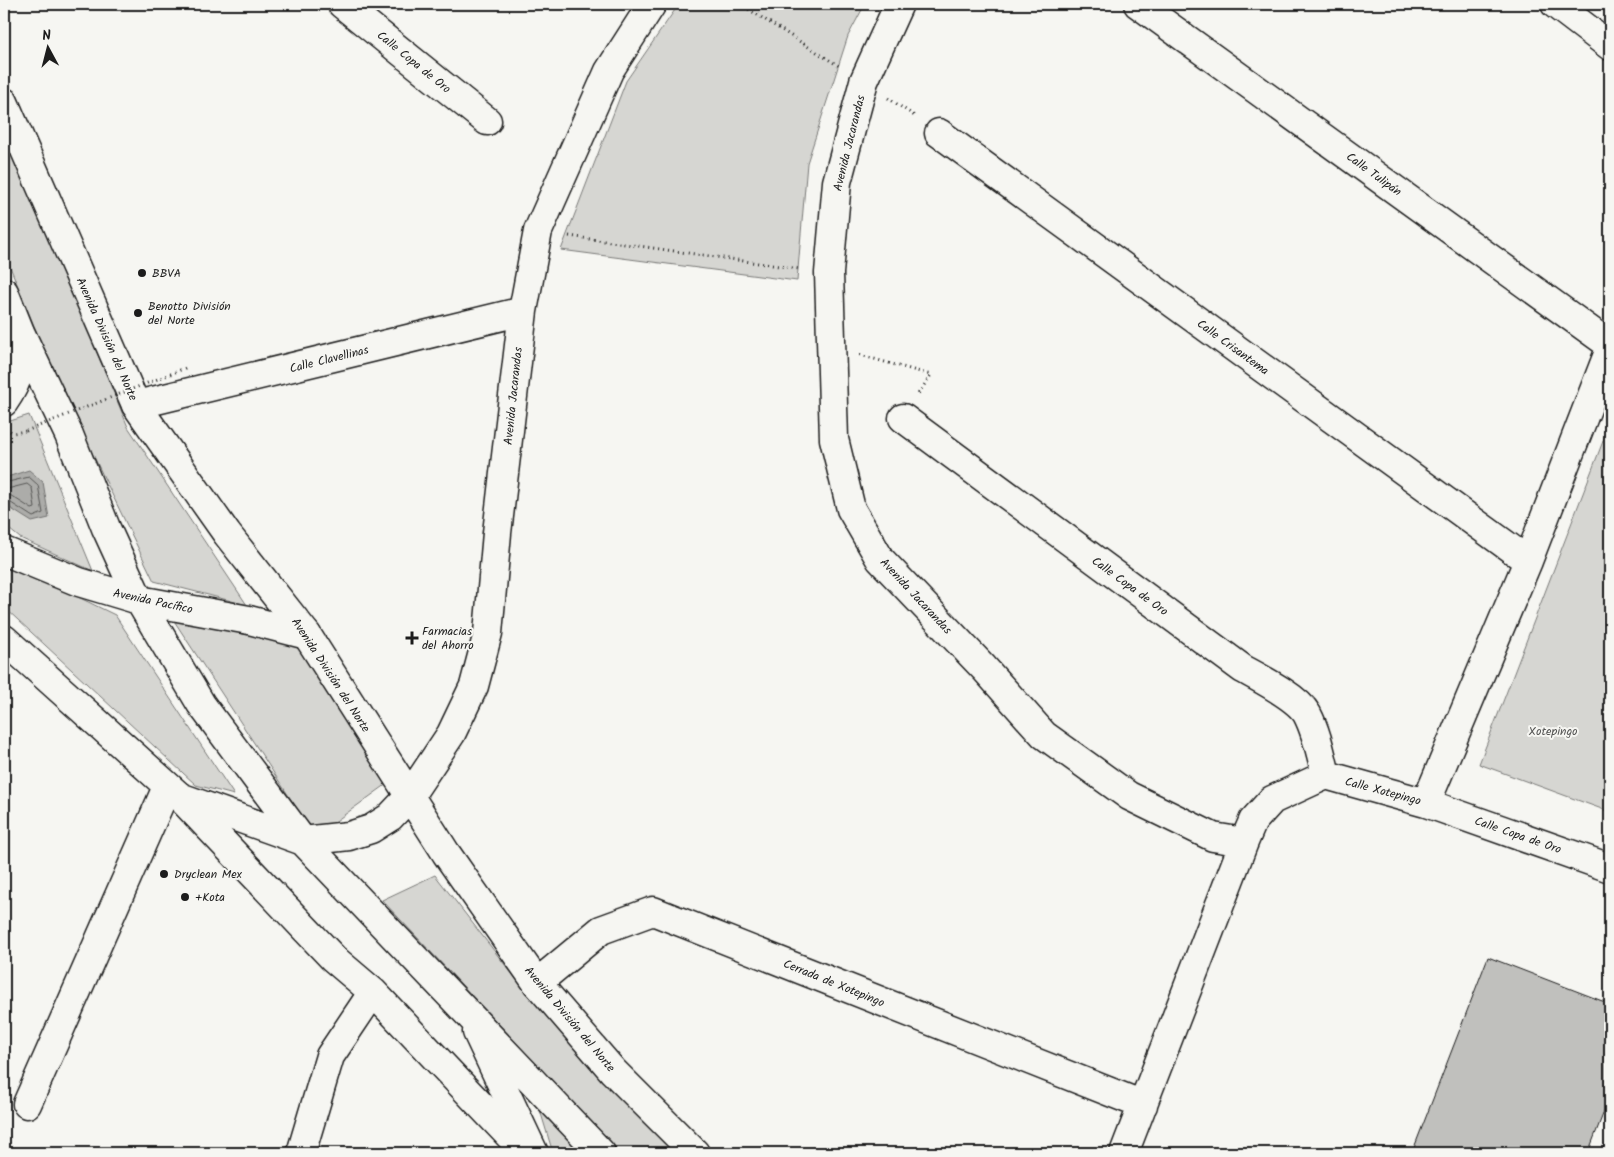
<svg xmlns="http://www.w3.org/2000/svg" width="1614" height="1157" font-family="Kalam,sans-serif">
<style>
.green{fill:#d6d6d2;stroke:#797977}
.water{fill:#acaca9;stroke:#727271}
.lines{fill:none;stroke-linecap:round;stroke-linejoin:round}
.shore{stroke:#565654;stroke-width:1}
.building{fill:#c0c0bd;stroke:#1c1c1c}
.minor-casing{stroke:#1c1c1c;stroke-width:31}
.major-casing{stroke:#1c1c1c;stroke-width:31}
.path{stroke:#1c1c1c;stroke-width:3;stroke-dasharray:1 4;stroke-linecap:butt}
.minor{stroke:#f6f6f2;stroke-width:28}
.major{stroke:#f6f6f2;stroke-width:28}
.path-bridge{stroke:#1c1c1c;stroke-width:3;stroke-dasharray:1 4;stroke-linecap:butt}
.poi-dot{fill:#1c1c1c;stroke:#f6f6f2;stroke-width:2}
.labels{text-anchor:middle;stroke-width:4;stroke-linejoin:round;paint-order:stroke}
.street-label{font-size:12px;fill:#1c1c1c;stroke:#f6f6f2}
.poi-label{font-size:12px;fill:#1c1c1c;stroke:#f6f6f2;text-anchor:start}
.park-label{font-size:12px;fill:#545453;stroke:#f6f6f2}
</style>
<rect width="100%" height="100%" fill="#f6f6f2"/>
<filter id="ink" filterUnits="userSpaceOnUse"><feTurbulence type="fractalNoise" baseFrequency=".02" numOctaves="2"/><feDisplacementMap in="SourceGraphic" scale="10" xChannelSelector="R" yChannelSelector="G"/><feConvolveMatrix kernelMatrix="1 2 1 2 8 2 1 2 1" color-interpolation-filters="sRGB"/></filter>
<g filter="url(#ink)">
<path class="green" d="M679,4H865L848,36L807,163L797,281L561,250L626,81Z
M4,128L128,427L247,605L154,581L52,370L4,252Z
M29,415L93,571L20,538L4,525V423Z
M1610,423V812L1479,764Z
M4,561L115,615L234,795L196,785L4,607Z
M167,610L305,641L394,779L315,836Z
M435,875L527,993L680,1153H620L382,900Z
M536,1097L588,1153H553Z"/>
<path class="water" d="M29,470L43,482L49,518L32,522L5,505L4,478Z"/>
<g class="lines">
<path class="shore" d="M4,483L29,477L38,485L43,513L33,517L8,501L4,500
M4,489L5,491L7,489L27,484L32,488L35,508L32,509L5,492L4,494"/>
</g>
<path class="building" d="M1488,957L1610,1004V1096L1588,1153H1412Z
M1610,1132V1153H1602Z"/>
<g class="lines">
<g class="minor-casing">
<path id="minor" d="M342,4L487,121
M899,4L864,81L837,182L829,273L834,439L851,509L880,559L984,668L1044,735L1129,796L1213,837L1244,842
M1138,4L1610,345
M1555,4L1610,46
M939,133L1528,561
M136,405L523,311
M903,418L1243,669C1261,679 1297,697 1307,714C1317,733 1321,755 1326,775
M4,551L79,582L139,600L249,620L307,635
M4,639L180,797L333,958L373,992L526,1153
M409,797L451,734L474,686L488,633L497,533L523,311L538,231L609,71L652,4
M1426,803L1528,561L1610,349
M537,983L601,930L653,911L1143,1105
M27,1104L167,787
M301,1153L330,1056L373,992
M1124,1153L1244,842L1253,821L1272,800L1326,775L1426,803L1610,868"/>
</g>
<g class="major-casing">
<path id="major" d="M4,102L136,405L227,534L307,635L446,853L537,983L613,1071L695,1153
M4,292L20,332L69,435L106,528L139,600L201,704L303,841L601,1153
M4,402C19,381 24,361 21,336
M180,797L303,841L349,836L371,829L390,817L409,797
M477,1032L534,1153"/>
</g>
<path class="path" d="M740,4L839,66
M888,98L916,117
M569,236L800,269
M860,355L931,375L918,394
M10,431L13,433L26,431"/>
<use href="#minor" class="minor"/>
<use href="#major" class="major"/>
<path class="path-bridge" d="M26,431L188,367"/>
</g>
</g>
<g class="poi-dot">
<circle cx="142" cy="273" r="5"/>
<circle cx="138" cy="313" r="5"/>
<path d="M409.5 630.5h5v5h5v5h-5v5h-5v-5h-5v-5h5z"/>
<circle cx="164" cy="874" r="5"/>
<circle cx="185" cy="897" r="5"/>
</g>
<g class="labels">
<g class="street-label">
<text transform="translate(414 62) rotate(39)" y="4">Calle Copa de Oro</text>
<text transform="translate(849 143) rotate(-76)" y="4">Avenida Jacarandas</text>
<text transform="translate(1374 174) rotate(36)" y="4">Calle Tulipán</text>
<text transform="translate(107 339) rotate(66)" y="4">Avenida División del Norte</text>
<text transform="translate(1233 347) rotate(36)" y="4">Calle Crisantema</text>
<text transform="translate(329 359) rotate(-14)" y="4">Calle Clavellinas</text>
<text transform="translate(513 396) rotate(-84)" y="4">Avenida Jacarandas</text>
<text transform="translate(1130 586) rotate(36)" y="4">Calle Copa de Oro</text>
<text transform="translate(916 596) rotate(47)" y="4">Avenida Jacarandas</text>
<text transform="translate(153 601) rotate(12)" y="4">Avenida Pacífico</text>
<text transform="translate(331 675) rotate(57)" y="4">Avenida División del Norte</text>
<text transform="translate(1383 791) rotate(15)" y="4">Calle Xotepingo</text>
<text transform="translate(1518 835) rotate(19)" y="4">Calle Copa de Oro</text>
<text transform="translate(834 983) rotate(22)" y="4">Cerrada de Xotepingo</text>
<text transform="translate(570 1019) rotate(50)" y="4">Avenida División del Norte</text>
</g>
<g class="poi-label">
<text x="152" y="277">BBVA</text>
<text x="148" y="310">Benotto División<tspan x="148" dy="14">del Norte</tspan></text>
<text x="422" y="635">Farmacias<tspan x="422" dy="14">del Ahorro</tspan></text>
<text x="174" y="878">Dryclean Mex</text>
<text x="195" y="901">+Kota</text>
</g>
<g class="park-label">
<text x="1553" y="735">Xotepingo</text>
</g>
</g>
<rect width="1614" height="1157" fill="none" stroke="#f6f6f2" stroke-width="20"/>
<rect x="10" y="10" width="1594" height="1137" fill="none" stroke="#1c1c1c" stroke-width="2" filter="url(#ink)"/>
<g transform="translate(48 48) rotate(353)" stroke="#f6f6f2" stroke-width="4" paint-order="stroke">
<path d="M0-4L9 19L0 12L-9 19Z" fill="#1c1c1c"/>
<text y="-8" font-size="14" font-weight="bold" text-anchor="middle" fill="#1c1c1c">N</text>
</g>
</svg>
